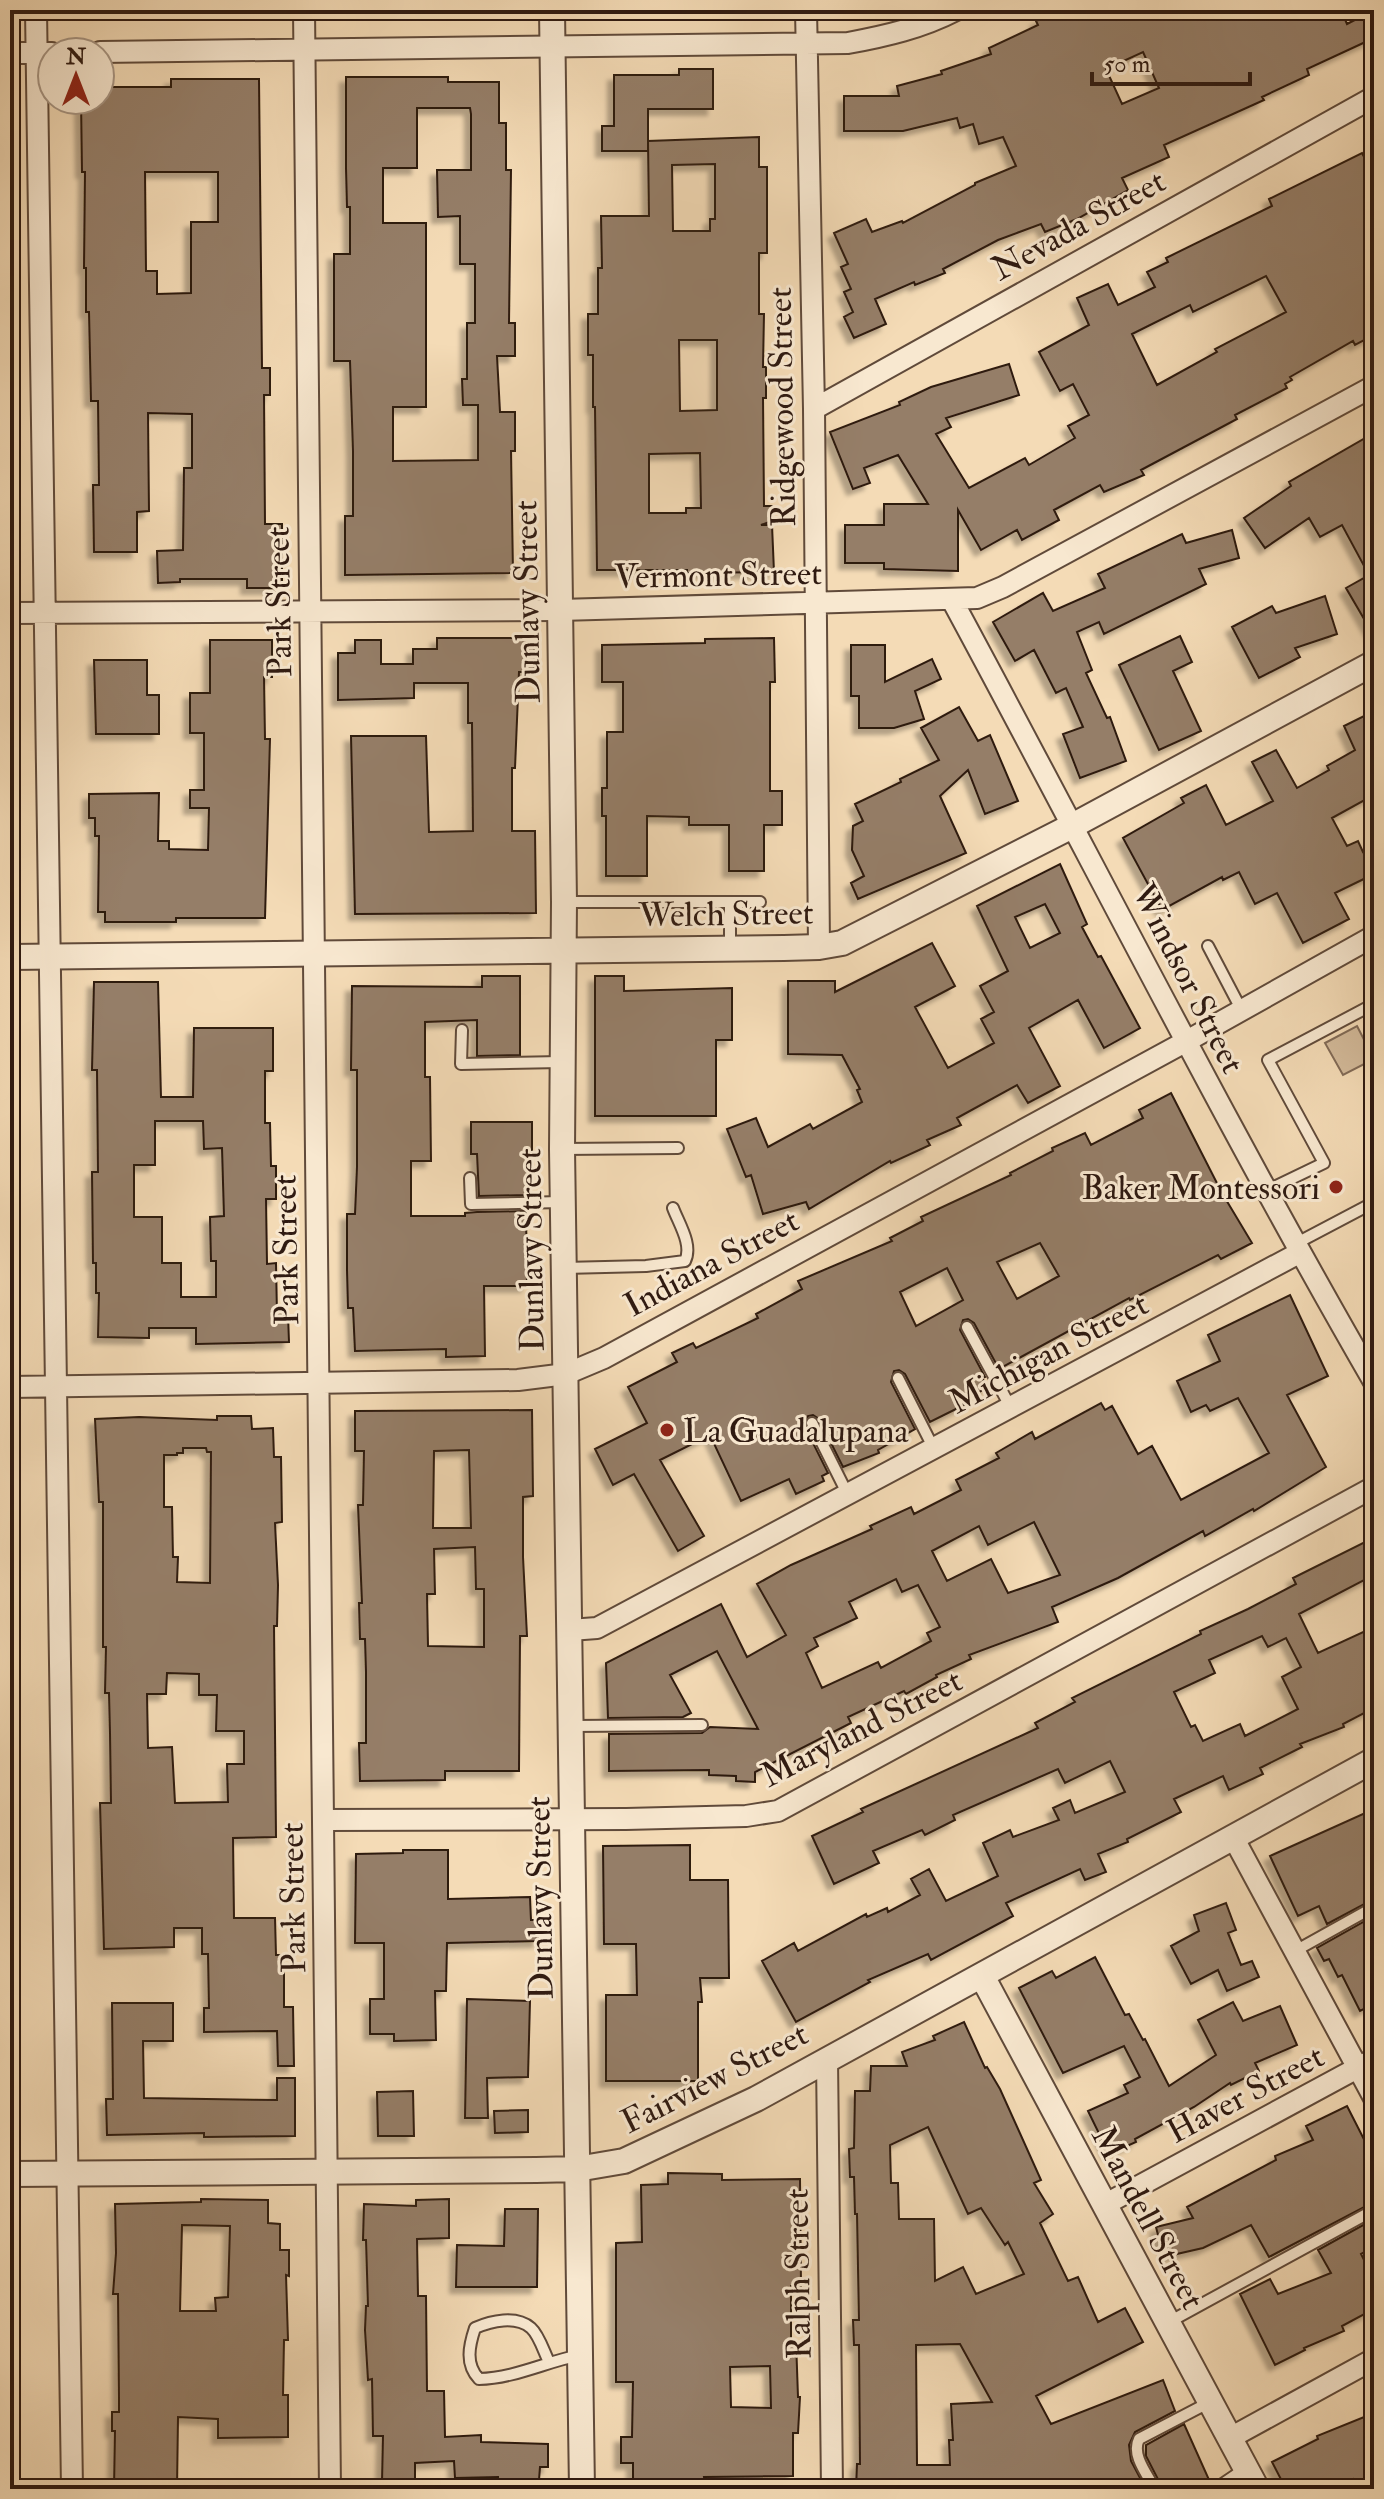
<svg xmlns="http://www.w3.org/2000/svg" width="1384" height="2499" font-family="'IM FELL Double Pica',serif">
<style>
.green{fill:#d3ba9a;stroke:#816a56;stroke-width:2}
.building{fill:#957e67;stroke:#2f1a11;stroke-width:2;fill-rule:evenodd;filter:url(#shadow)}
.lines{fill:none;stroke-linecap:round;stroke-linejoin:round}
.service-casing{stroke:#604a3a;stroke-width:14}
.minor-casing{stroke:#604a3a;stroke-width:24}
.tertiary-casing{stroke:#604a3a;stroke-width:28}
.service{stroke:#f8e8d0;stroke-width:10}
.minor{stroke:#f8e8d0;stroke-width:20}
.tertiary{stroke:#f8e8d0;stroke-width:24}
.poi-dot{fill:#8f2418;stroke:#f8e8d0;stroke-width:3}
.labels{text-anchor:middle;stroke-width:6;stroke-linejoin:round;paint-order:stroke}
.street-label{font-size:34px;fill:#2f1a11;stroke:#f8e8d0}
.poi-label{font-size:34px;fill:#2f1a11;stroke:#f8e8d0;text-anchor:end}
</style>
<defs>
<filter id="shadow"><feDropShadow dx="-6" dy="6" stdDeviation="2" flood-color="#0004"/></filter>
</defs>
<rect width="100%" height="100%" fill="#f4dbb6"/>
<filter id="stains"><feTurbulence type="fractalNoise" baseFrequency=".0025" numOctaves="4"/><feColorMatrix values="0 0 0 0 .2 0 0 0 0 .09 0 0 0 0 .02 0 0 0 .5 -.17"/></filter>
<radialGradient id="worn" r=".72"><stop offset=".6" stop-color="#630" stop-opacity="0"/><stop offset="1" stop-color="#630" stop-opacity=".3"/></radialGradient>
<path class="green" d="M1357,1026L1374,1059L1343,1075L1325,1043Z"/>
<path class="building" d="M1061,10H1341L1347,24L1374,10V38L1307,69L1309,75L1262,97L1264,100L1164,145L1169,157L1122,178L1128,190L1077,219L1045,232L1041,224L998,240L943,269L945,273L915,285L914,282L875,299L886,324L854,338L844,317L853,312L844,292L851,289L841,267L848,264L834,233L866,219L872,232L902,221L903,223L975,185V183L1016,166L1003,137L979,144L973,124L960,128L957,118L903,131H844V96H899L897,86L942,74L941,71L991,54L989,48L1038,25L1036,21ZM1143,52L1159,88L1122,104L1106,69Z
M679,69H713V109H648V151H602V126H614V75H679Z
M346,77H448V82H499V123H506V170H511L509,323H515V356H497L500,412H515V451H511L513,573L345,575V516H353V451L350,361H334V254H350V207H347L346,168ZM417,108H470L471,114V170H437L438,217L460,216V264H475V323H467V379H462L463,405H478V460L393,461V407H426V223H383V168H417Z
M171,79H259L262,368H270V395H264L265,524H282V588H247V579H180V582L158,583L157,551L183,550L184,468H192V414L148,413L149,511L137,512V552H94L93,485H99L98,401H91L89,312H86V268H84L85,172H82L81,100H100V87H171ZM145,172H218V222H191V293L157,294V271H146Z
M759,137V167H767V253H759V314H764L763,367H766V398H763L764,506H772V521L761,525H772L774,572L687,573V570H597L595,407H593V355H588V314H598V268H602L601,216H649L648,141ZM715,164V219H710V231H673L672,165ZM679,340H717V410L680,411ZM700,453L701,508H686V513H649V454Z
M1362,153L1374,176V335L1355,345L1353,341L1290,377L1292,380L1285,384L1287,388L1235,415L1237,419L1141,470L1144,475L1104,492L1100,485L1054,510L1059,520L1022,540L1017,530L981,550L958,510V571L884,569V563H845V525H884V504H928L898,455L864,468L870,483L853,489L830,432L900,405L899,402L931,387L1009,364L1019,395L946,418L951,427L936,434L969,488L1025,458L1029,465L1075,438L1068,426L1089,415L1073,384L1060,391L1039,352L1089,325L1077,298L1108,284L1118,305L1155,287L1147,272L1168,262L1166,258L1272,206L1269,199ZM1266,276L1286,312L1215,349L1217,352L1157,385L1132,334L1190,305L1193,312Z
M1374,433V636L1346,588L1369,575L1342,525L1320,537L1309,518L1265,548L1244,518L1291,486L1289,482Z
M1232,530L1239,558L1199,569L1206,584L1104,634L1099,622L1077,632L1092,670L1086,673L1107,718L1110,717L1126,761L1080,778L1063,734L1083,727L1066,688L1056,693L1034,650L1015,661L993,622L1043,593L1053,611L1105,588L1098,574L1182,534L1186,543Z
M1325,596L1337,634L1295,648L1300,657L1259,678L1232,627L1272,606L1276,613Z
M1180,636L1192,662L1173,671L1201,731L1159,750L1119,665Z
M437,638H534V672H519L515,768H512V831H535L536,913L355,914L351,736H426L429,832L473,831L472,723H468V683H414V698L338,700V653H355V640H381V664H413V649H437Z
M774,638L775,682H770V791H782V825H764V871H729V825H689V817L647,816V876H606V816H602V788H607V732H623V682H602V645L705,643V639Z
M210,640H272V677H264L265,739H270L265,918H176V922H105V912H98L99,836H95V818H89V794L159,793L158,841H169V849L208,850L209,808H190V790H204V733H190V693H210Z
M851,645H885V682L932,659L941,679L915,691L924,719L894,728H859V696H851Z
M94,660H147V695H159V734H96Z
M959,707L978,741L990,735L1018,801L985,814L968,770L940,796L966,853L858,899L851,883L864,876L852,850L853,826L863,821L855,804L901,782L900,779L939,760L921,728Z
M1374,711V795L1332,818L1347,846L1358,841L1363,852L1374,846V874L1335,893L1349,919L1303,943L1277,893L1255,904L1239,872L1223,880L1222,877L1162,910L1123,838L1184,803L1181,798L1206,785L1226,825L1273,801L1252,762L1276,750L1297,788L1329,770L1327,766L1355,750L1344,726Z
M1060,864L1087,924L1082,927L1098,957L1101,956L1140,1028L1104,1048L1078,1000L1029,1028L1060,1086L1028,1103L1017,1085L957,1118L961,1125L927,1140L930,1145L891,1163L890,1161L809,1209L806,1202L763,1214L751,1175L746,1177L727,1129L756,1118L768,1147L810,1124L813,1129L862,1102L857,1090L860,1089L842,1055L788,1054V981H835V992L932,943L955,986L915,1007L948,1068L994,1043L981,1019L994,1012L980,986L1008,971L977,906ZM1045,904L1060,933L1030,948L1015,917Z
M482,976H520V1055L477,1056V1020L425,1022V1077H430L431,1161H411V1216H465V1213L477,1212L526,1211L527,1286H484L485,1356L446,1357V1349L355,1351L353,1308H348L347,1270V1214H355L357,1167V1070H351L352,986L482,987Z
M595,976H624V991L732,988V1040H716V1116H595Z
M94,982H158L161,1097H193L194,1028H273V1071H265V1123H270L271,1166H276V1199H266L267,1264L276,1263L277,1315L288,1314L289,1342L196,1344V1328H149V1338L98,1337L99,1293H96V1263H93L92,1172H98L97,1070H92ZM155,1121H203L204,1149L222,1148L224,1216L210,1217L211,1261H216V1297H181V1263H162V1217H134V1165H155Z
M1171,1093L1222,1193L1252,1243L1221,1259L1218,1255L1130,1300L1129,1298L999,1369L974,1323L968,1319L963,1320L960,1330L985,1377L982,1378L988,1387L962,1402L964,1405L930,1422L905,1374L899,1370L894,1371L891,1382L915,1429L878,1450L879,1453L843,1467L819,1419L813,1415L808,1416L805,1427L828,1473L822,1476L824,1481L796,1494L789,1479L741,1501L710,1435L660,1460L704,1536L678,1551L634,1474L613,1485L595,1449L647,1423L628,1387L677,1362L672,1353L693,1343L696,1348L758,1318L756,1314L802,1289L798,1281L892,1241L890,1238L923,1221L921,1217L1011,1175L1010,1173L1053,1151L1052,1148L1085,1133L1091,1145L1143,1118L1139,1110ZM1040,1243L1059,1276L1017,1299L997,1262ZM947,1268L963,1300L916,1326L900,1292Z
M471,1122H532V1154H527V1195L479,1196L477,1154H471Z
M1290,1295L1328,1376L1287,1395L1326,1467L1254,1511L1253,1509L1205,1536L1203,1531L1118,1578L1052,1607L1058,1622L969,1655L971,1659L936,1675L937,1677L906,1694L904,1691L848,1717L851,1723L755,1772V1782L736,1781V1776L709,1775V1770L609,1771V1734L702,1733L710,1727L758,1729L717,1651L670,1675L691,1713L683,1717L608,1718L606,1663L721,1604L747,1657L786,1635L757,1584L791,1565L872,1529L870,1526L911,1507L914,1514L961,1490L956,1480L999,1458L996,1453L1032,1432L1035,1439L1101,1403L1105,1410L1112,1406L1138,1454L1152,1446L1181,1500L1269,1453L1238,1398L1210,1411L1206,1405L1191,1412L1177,1381L1220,1361L1208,1335ZM1034,1522L1060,1575L1008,1593L991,1559L947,1581L932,1551L979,1526L988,1545ZM896,1579L902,1592L918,1585L940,1627L927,1633L931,1641L881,1668L878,1662L822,1688L806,1653L818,1646L814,1638L857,1618L849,1602Z
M532,1410L533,1496L523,1497V1557L527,1636H520L519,1771H445V1780L360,1781L359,1743H366V1672L365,1639H360L359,1603H362L358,1505H363L364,1451H355V1411ZM469,1450L471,1528H433L434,1451ZM475,1547L476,1589H484V1647L428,1646L427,1594H435L434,1549Z
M217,1416H251L252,1429L273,1428L274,1457H281L282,1522L275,1523L278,1585L277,1626H274L276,1837L233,1838L234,1918H275L276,1955H284V2007H293L294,2066H278L277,2031L204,2032V2008H209L208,1954H202V1928H174V1947L104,1949L100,1803H111L110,1733L109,1693H105L106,1647H103V1502H99L95,1419L139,1417L217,1420ZM183,1448H206L207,1452H211L210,1583L177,1582L178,1557H173L172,1507H164V1455H177V1453H183ZM167,1673L199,1674V1695H217L216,1731H244V1764H227L228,1802L175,1803L172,1747L148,1748L147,1694H166Z
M1367,1541L1374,1554V1575L1299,1614L1318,1653L1374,1627V1708L1343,1724L1344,1727L1300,1744L1302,1747L1260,1768L1263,1774L1229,1790L1223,1776L1174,1799L1181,1812L1127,1839L1128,1842L1098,1854L1106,1872L1085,1880L1080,1869L1006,1903L1013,1916L931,1960L928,1954L868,1980L870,1982L796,2022L762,1961L794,1943L798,1951L866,1914L867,1917L887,1908L888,1912L920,1895L911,1879L929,1869L946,1901L998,1876L983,1843L1010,1830L1013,1837L1059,1820L1053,1808L1070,1800L1075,1813L1125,1792L1110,1761L1065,1783L1058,1769L953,1815L955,1820L925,1835L922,1830L873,1851L879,1863L834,1884L812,1836L863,1812L861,1809L1038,1728L1035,1723L1075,1702L1072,1698L1201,1634L1200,1631L1248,1609L1296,1584L1293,1578ZM1262,1636L1268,1647L1286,1638L1301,1667L1282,1677L1298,1709L1245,1736L1240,1724L1203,1741L1195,1725L1191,1727L1174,1692L1215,1673L1209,1660Z
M1374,1809V1899L1327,1924L1319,1906L1298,1916L1270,1856Z
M690,1845V1880H728L729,1978H700L702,2002H698V2081H606V1995H637L636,1944H604L603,1846Z
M403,1850H448V1899L530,1897L531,1920H538L539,1941L447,1943L446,1991H435L436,2040L394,2041V2034H370V1999H384V1943H355L356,1854L403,1853Z
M1226,1903L1236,1930L1228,1933L1241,1965L1252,1961L1259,1977L1227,1991L1218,1970L1191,1984L1171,1946L1199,1931L1194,1915Z
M1374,1916V2004L1360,2011L1342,1975L1338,1977L1329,1959L1324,1961L1317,1948Z
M1095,1957L1125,2015L1129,2014L1143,2040L1145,2039L1169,2086L1216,2055L1198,2020L1233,2002L1243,2021L1280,2006L1297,2045L1255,2063L1259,2071L1231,2085L1230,2083L1194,2107L1135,2139L1136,2142L1109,2154L1088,2111L1128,2093L1124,2085L1140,2077L1124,2046L1063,2073L1019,1988L1052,1971L1056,1978Z
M467,1999L530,2001L528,2077L487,2078L488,2118H465Z
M112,2003H173V2041H143L144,2098L277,2100V2078H295V2136L204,2137V2133L107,2135L106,2099H113Z
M964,2022L985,2068L987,2067L1000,2089L1041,2180L1034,2183L1053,2214L1040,2223L1068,2281L1078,2277L1098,2322L1125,2308L1143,2342L1036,2396L1051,2424L1163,2380L1175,2411L1135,2432L1129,2445L1131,2461L1146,2489H856L857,2464H860L859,2345H854L853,2320H859L857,2214H855L854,2177H850L849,2149L854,2148L855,2091H870L871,2066H907L902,2052L935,2040L933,2036ZM928,2127L968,2214L981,2208L1005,2245L1008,2242L1024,2274L976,2294L963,2267L935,2281L934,2219H899L898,2183H891L890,2145ZM960,2344L992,2402L951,2404L953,2440H949L950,2465H917L916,2345Z
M413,2091L414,2136H378L377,2092Z
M1347,2106L1374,2159V2202L1269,2257L1251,2225L1203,2248L1168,2256L1165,2242L1160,2243L1156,2227L1193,2218L1187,2207L1276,2160L1275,2156L1313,2140L1306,2126Z
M528,2110V2132L495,2133L494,2111Z
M668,2173L722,2174V2180L800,2179L801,2286H791V2340H796L798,2397H800L798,2433H793V2476L704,2477L705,2483H633V2463H621V2437H632L633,2382H616V2243L642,2242L641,2185L668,2184ZM770,2366L771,2408L731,2407L730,2367Z
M201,2199L268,2200V2223L280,2224V2250H289V2276L286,2275L288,2340H284L283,2395H288V2437L218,2438V2419L178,2417L177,2489H114L115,2431H112V2412H119V2397L118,2294H113L116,2253L115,2204L201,2202ZM182,2225L230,2226L228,2297L215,2298L216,2311H180Z
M449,2199V2238L417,2239L418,2296H426L427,2391H444L445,2437L481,2435V2442L548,2444V2467H540L539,2480H498V2477L455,2478L454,2461L415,2463V2483L382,2482L383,2436H373L372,2379L368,2380L365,2330L366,2306H368L366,2240H363L364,2204L416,2206V2200Z
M505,2209H538L537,2287H456L457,2245L504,2246Z
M1374,2219V2247L1361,2254L1374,2280V2309L1342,2326L1344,2331L1304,2348L1305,2350L1275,2365L1240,2294L1270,2279L1278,2294L1331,2273L1318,2250Z
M1374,2413V2489H1357L1353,2479L1334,2487L1332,2481L1315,2489H1286L1272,2462L1318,2439L1317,2436Z
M1184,2424L1210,2482L1207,2489H1163L1146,2456V2445Z"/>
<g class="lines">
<g class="service-casing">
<path id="service" d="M564,902H760
M730,902V948
M1208,946L1241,1009
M462,1030L461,1064L561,1062
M562,1149L678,1148
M470,1178L471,1204L561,1202
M1266,1191L1324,1163L1268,1060L1374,1004
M1295,1244L1369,1205
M564,1268L646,1266L685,1261C693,1245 679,1224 673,1208
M967,1327L1011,1408
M898,1378L934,1449
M812,1423L848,1495
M572,1726L702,1725
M1295,1951L1374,1907
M1169,2322L1374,2210
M549,2362C544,2352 539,2335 531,2328C516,2315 491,2321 475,2328C469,2346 465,2364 479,2379C515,2378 545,2362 580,2355
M1155,2489C1147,2474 1131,2455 1139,2439L1210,2402
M1215,2489L1246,2468"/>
</g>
<g class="minor-casing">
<path id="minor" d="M36,10L72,2489
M304,10L330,2489
M806,10L814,409L819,947
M100,52L848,43C886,36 921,28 956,10
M10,53H52
M814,409L1374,97
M952,600C1093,861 1226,1126 1374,1382
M10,613L560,610L977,598L1003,587L1374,386
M10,1387L518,1380L566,1374L604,1358L1185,1042L1374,936
M570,1630L597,1628L1299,1253
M323,1820L626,1819L746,1816L778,1811L1374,1487
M1233,1837L1374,2098
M827,2059L832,2489
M1104,2205L1374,2059
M1230,2438L1374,2359"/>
</g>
<g class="tertiary-casing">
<path id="tertiary" d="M552,10L564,902L562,1149L582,2489
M10,957L784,948L819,947L842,943L1074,825L1374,663
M982,1976L1257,2489
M10,2174L536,2170L577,2169L624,2161L756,2099L1374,1760"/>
</g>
<use href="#service" class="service"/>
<use href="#minor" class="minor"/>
<use href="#tertiary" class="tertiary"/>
</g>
<g class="poi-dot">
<circle cx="1336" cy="1187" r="8"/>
<circle cx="667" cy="1430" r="8"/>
</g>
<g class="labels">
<g class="street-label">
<text transform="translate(1078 224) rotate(-29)" y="12">Nevada Street</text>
<text transform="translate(781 407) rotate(-91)" y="12">Ridgewood Street</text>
<text transform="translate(718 574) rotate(-1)" y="12">Vermont Street</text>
<text transform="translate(278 602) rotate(-91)" y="12">Park Street</text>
<text transform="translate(526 602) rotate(-91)" y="12">Dunlavy Street</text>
<text transform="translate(726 913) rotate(-1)" y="12">Welch Street</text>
<text transform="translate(1189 978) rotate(63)" y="12">Windsor Street</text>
<text transform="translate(285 1250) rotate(-91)" y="12">Park Street</text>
<text transform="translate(530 1250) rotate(-91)" y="12">Dunlavy Street</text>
<text transform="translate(711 1262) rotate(-28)" y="12">Indiana Street</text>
<text transform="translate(1048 1352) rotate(-28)" y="12">Michigan Street</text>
<text transform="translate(861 1727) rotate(-27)" y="12">Maryland Street</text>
<text transform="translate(292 1898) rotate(-91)" y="12">Park Street</text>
<text transform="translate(539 1898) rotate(-91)" y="12">Dunlavy Street</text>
<text transform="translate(714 2077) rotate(-27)" y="12">Fairview Street</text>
<text transform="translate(1245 2093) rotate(-28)" y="12">Haver Street</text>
<text transform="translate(1149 2217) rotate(62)" y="12">Mandell Street</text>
<text transform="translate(797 2274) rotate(-91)" y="12">Ralph Street</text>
</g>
<g class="poi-label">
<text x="1320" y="1199">Baker Montessori</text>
<text x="683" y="1442" text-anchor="start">La Guadalupana</text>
</g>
</g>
<rect width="1384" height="2499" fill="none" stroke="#f4dbb6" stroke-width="40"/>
<rect x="12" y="12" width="1360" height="2475" fill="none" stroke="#2f1a11" stroke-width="4"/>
<rect x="20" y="20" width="1344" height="2459" fill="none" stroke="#2f1a11" stroke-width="2"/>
<g transform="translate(76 76)"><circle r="38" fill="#f8e8d0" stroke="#a89684" stroke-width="2"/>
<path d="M0-6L14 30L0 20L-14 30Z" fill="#8f2418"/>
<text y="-12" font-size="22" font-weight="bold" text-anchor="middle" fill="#2f1a11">N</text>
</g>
<path d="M1092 72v12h158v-12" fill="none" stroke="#2f1a11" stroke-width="4"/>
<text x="1104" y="72" font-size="24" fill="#2f1a11" stroke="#f8e8d0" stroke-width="6" paint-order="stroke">50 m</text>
<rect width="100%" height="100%" filter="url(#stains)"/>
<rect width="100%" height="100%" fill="url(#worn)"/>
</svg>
